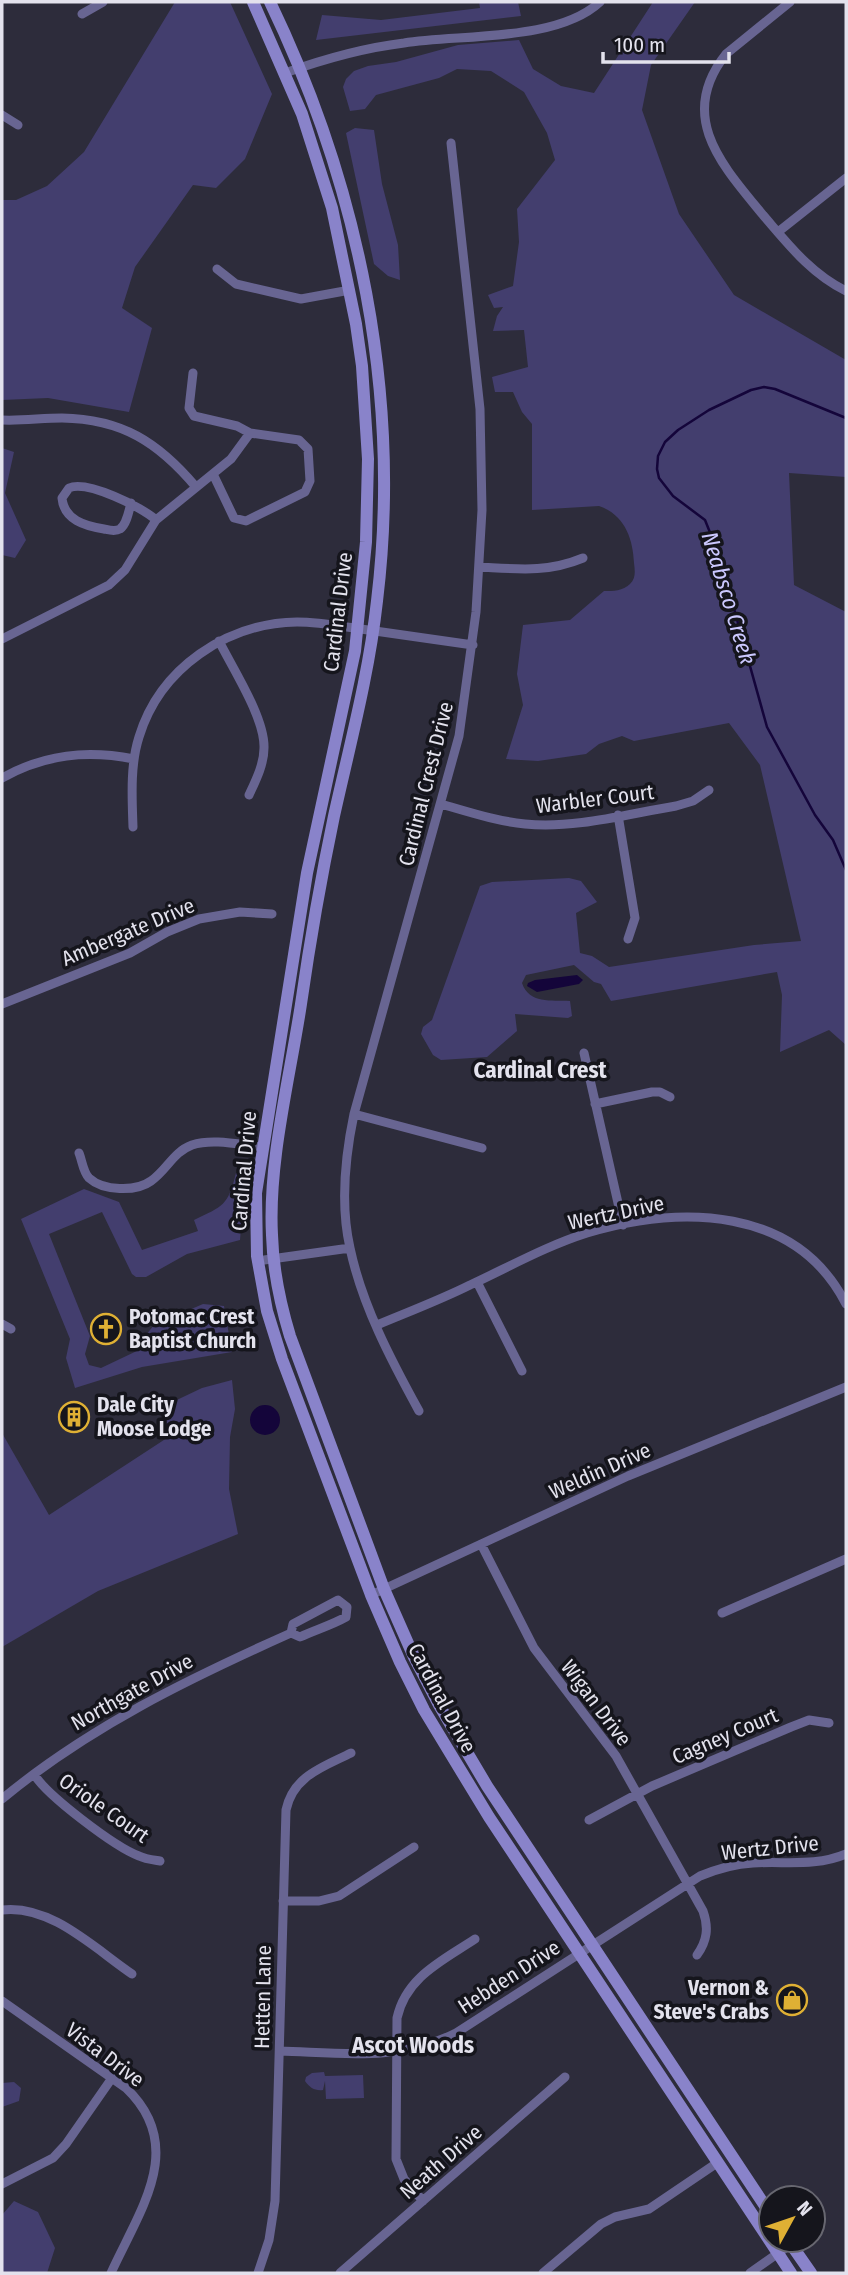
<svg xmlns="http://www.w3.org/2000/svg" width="848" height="2275" font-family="'Fira Sans Condensed',sans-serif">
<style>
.green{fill:#433e6e}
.water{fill:#14053a}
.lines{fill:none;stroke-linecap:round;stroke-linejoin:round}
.stream{stroke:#14053a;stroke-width:2.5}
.street{stroke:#686592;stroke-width:9}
.secondary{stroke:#8983ca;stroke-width:12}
.labels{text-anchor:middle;stroke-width:7;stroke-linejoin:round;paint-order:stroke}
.street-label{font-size:21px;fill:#e3e2ed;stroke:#15151c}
.poi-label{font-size:21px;font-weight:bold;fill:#e3e2ed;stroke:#15151c;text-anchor:start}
.water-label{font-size:23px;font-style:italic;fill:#cbc8fe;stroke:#15151c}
.neighbourhood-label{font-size:23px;font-weight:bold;fill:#e3e2ed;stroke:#15151c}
</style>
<rect width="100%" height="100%" fill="#2d2c3b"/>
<path class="green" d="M175,2H230L272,94L245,159L216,188L193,185L135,267L122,308L152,328L129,412L48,398L2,400V200H16L47,186L84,152Z
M479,2H518L521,16L316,40L322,15L381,20L480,8Z
M653,2H695L651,65L642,110L679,214L734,295L846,360V477L789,473L794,585L846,612V1045L829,1030L780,1052L782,995L777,972L611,1001L601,984L594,982L574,965L526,975L522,983C529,1004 551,1000 570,1001L572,1016L568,1018L515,1014L517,1031L487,1057L441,1060L433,1055L421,1034L423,1027L432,1020L480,886L492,882L569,878L581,881L597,902L576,913L580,953L592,956L609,967L754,945L801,941L760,765L729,723L634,741L622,736L599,744L586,754L538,761L506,759L523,705L517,674L523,625L570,620L604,591C613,591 623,591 630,584C636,578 635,571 634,563C633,539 625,515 599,506L532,510V424L522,412L513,392H495L492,377L528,367L524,330L493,331L497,316L503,307L494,308L488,295L513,286L519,242L517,209L555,160L547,133L524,92L491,71L457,69L439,78L376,95L365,109L350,111L343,87L346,79L354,71L368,66L396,62L458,45L519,40L533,69L561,86L594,93Z
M355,128L374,130L382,184L398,245L400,280L388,276L374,264L346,133Z
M2,448L14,452L5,493L26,540L15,558L2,555Z
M236,1173L245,1174L240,1240L187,1254L146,1277H136L132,1274L102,1212L49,1234L90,1336L85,1354L89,1365L101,1368L141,1349L146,1335L154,1325L203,1304L224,1306L232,1352L142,1367L75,1388L66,1358L70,1339L21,1219L84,1189L119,1202L142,1250L198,1231L194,1220C223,1206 228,1206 236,1173Z
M232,1380L235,1409L230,1437L229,1489L238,1534L98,1591L2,1647V1433L49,1515L170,1436L162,1407L202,1388Z
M324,2072L325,2076L363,2075L364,2098L326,2099L325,2081L323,2090C315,2091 310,2088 305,2081L306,2077L312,2073Z
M14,2082L21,2088L19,2101L2,2107V2083Z
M14,2201L38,2212L55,2248L47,2273H2V2215Z"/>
<path class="water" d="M577,975L583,980L579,984L537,992L527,986L528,983L535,980Z
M250 1420a15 15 0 1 1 30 0a15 15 0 1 1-30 0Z"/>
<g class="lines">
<path class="stream" d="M846,418L775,389L764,387L751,390L709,410L678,430L665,442L658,456L657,469L659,478L673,496L705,520L719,555L767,727L815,815L833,840L846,870"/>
<path class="street" d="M790,2L726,54C676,117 723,166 763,215C788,244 811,274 846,291
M82,14L103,2
M285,73C324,59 363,48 404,43C461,34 557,42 600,2
M2,115L18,125
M778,232L846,178
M217,269L236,284L301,299L350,290
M193,373L189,408L194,416L237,426L250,433L299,440L308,449L310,481L305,492L246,521L234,518L213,474
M2,420C22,421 42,418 62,418C122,419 158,442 196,487
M131,503C129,510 127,524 120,529C115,532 109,530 104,529C85,526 64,520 62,498L69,488C87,480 142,507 156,520
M480,567C517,569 547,573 583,558
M2,639L109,585L125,570L156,520L231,459L250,433
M219,641C233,669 265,718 264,748C264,764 256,780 249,795
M2,778C45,754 87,750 134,759
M441,804C469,812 496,821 525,824C575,829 627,814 676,806L693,801L709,790
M618,815L635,918L628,939
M133,827C132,798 130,765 139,737C160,668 227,623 297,622C319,622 340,626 361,629C398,634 436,640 473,645
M2,1004L130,953L167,932L199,919L240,912L272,914
M584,1053L623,1225
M595,1104L652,1092H660L670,1097
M354,1114L482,1148
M79,1153C82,1160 83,1172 89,1178C103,1191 136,1192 151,1181C167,1170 173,1152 192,1145C213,1138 241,1145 263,1147
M257,1261L350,1248
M477,1282L522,1371
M2,1324L11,1329
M377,1325C408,1312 440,1300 470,1285C509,1267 546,1246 587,1233C681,1205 796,1206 846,1304
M419,1411C391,1360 362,1305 350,1248C340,1204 345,1157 354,1114L459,736L476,612L482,510L480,409L451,143
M481,1544L534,1648L616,1756L703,1911C709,1928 707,1941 697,1955
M371,1595L628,1476L846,1387
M722,1613L846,1559
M34,1774C46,1795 115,1847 139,1856C145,1859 154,1860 160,1861
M2,1799C89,1727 188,1679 291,1633L300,1637C315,1630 332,1625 346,1617L347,1607L338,1600L293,1624L291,1633
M589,1820L652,1786L791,1727L809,1720L829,1723
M283,1901H319L339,1896L414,1847
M2,1910C50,1904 94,1948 132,1974
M2,2001L126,2088C188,2147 139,2211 111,2273
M280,2051C342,2053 398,2062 456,2033L700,1876C717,1869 735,1864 753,1863C786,1861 815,1867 846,1854
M2,2184L53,2158L66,2144L112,2078
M423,2201L404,2179L396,2159L397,2018C406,1977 442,1961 475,1939
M258,2273L269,2240L275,2201L286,1810C293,1776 323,1767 351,1753
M340,2273L565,2077
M543,2273L601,2224L615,2217L649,2209L717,2163
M750,2273L791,2244"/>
<path class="secondary" d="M253,2L302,114L332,208L356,324L362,366L368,459L366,542L355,651L307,873L256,1193L257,1256L267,1311L282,1359L371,1595L400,1662L424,1710L489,1817L791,2273
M270,2C359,187 402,395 377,601C369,674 350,744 334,816C321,878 310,941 301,1004C290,1077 268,1162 272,1235C273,1270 280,1303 290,1336L384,1589L414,1657L439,1705L487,1786L771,2215
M788,2240L811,2273"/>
</g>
<defs>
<g id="church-ring" transform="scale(1.575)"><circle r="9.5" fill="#15151c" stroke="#dfb034" stroke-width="1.5"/><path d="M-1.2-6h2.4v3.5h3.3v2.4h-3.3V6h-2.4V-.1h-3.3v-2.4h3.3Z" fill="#dfb034"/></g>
<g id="building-ring" transform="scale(1.575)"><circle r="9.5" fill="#15151c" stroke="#dfb034" stroke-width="1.5"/><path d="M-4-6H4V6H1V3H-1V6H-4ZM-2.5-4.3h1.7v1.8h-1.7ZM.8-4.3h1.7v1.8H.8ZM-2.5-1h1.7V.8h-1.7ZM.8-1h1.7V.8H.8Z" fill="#dfb034"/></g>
<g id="shop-ring" transform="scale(1.575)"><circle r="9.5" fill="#15151c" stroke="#dfb034" stroke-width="1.5"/><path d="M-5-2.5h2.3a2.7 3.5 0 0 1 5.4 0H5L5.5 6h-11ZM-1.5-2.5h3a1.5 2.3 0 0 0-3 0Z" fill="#dfb034"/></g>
</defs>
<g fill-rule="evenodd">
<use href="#church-ring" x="106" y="1329"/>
<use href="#building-ring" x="74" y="1417"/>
<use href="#shop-ring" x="792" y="2000"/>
</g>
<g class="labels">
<g class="street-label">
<text transform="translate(338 612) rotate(-83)" y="7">Cardinal Drive</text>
<text transform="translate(426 784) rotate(-76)" y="7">Cardinal Crest Drive</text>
<text transform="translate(595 799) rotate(-7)" y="7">Warbler Court</text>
<text transform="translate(128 932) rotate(-23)" y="7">Ambergate Drive</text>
<text transform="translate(244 1171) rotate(-85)" y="7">Cardinal Drive</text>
<text transform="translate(616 1213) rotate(-12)" y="7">Wertz Drive</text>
<text transform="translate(600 1471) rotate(-24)" y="7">Weldin Drive</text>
<text transform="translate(132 1692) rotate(-29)" y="7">Northgate Drive</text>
<text transform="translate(442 1698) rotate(62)" y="7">Cardinal Drive</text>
<text transform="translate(596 1703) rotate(53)" y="7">Wigan Drive</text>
<text transform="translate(725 1736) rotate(-23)" y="7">Cagney Court</text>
<text transform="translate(104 1808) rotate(35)" y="7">Oriole Court</text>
<text transform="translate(770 1848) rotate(-6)" y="7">Wertz Drive</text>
<text transform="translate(509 1977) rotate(-33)" y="7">Hebden Drive</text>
<text transform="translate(263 1997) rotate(-89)" y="7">Hetten Lane</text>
<text transform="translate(105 2055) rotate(37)" y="7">Vista Drive</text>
<text transform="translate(441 2162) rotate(-41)" y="7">Neath Drive</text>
</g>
<g class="poi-label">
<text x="129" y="1324">Potomac Crest<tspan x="129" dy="24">Baptist Church</tspan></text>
<text x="97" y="1412">Dale City<tspan x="97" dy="24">Moose Lodge</tspan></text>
<text x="769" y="1995" text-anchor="end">Vernon &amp;<tspan x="769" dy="24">Steve's Crabs</tspan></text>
</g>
<g class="water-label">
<text transform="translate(729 598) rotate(73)" y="8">Neabsco Creek</text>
</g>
<g class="neighbourhood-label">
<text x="540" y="1078">Cardinal Crest</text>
<text x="413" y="2053">Ascot Woods</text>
</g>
</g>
<rect width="848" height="2275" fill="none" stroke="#e3e2ed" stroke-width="7"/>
<g transform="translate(792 2219) rotate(50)"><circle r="33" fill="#15151c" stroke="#676770" stroke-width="2"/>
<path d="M0-5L12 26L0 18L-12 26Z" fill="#dfb034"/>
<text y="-10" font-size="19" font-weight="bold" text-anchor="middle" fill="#e3e2ed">N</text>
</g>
<path d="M603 52v10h126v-10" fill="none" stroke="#e3e2ed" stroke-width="3.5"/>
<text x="614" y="52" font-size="21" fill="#e3e2ed" stroke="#15151c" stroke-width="5" paint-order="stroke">100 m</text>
</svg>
